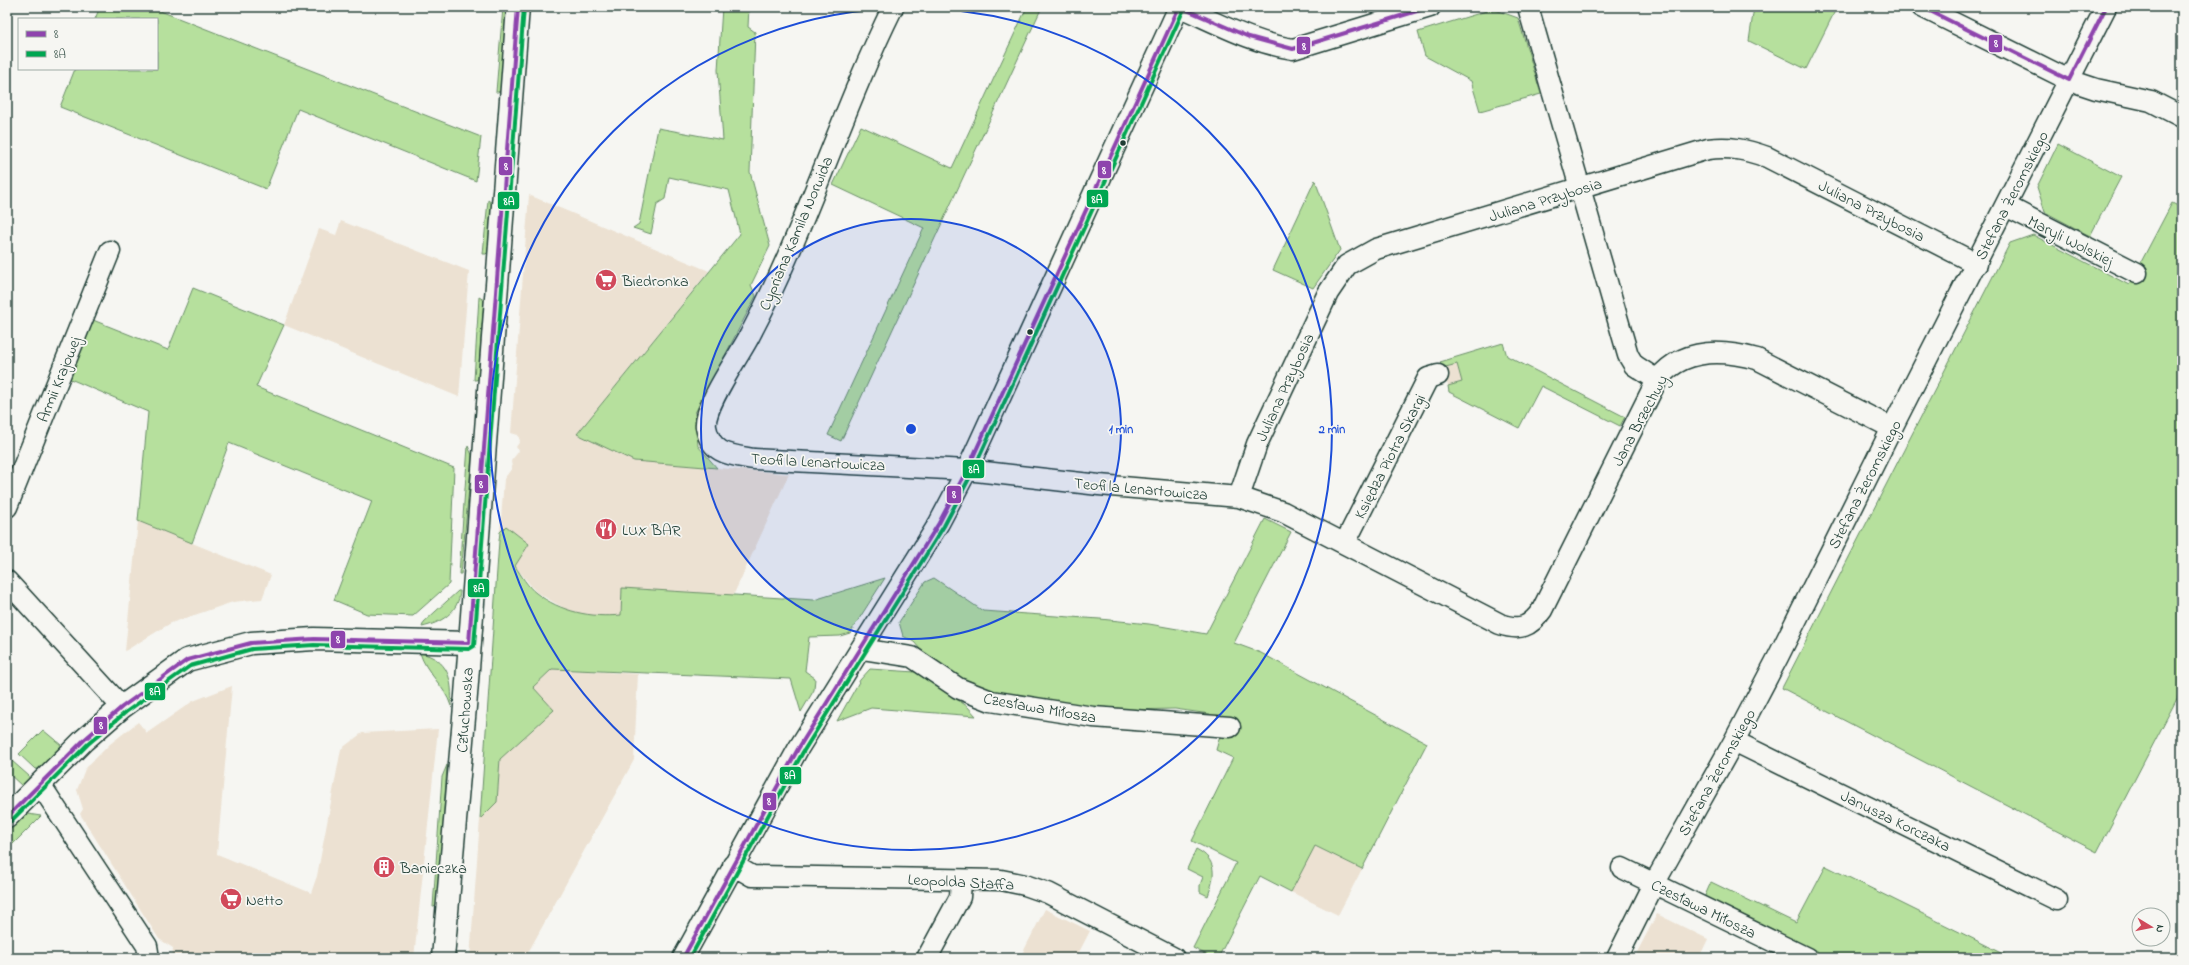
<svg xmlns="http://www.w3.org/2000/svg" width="2189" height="965" font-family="'Indie Flower',sans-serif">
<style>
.built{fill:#ece1d2}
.green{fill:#b6e09d;stroke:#6a8e68}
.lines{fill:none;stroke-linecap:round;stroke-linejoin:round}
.street-casing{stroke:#1f3d34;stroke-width:23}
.secondary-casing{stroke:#1f3d34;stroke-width:25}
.street{stroke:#f6f6f2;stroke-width:20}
.secondary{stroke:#f6f6f2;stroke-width:22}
.bus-1-casing{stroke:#f6f6f2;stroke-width:7}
.bus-2-casing{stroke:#f6f6f2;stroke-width:7}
.bus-1{stroke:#8e44ad;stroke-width:4}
.bus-2{stroke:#00a651;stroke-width:4}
.ring{fill:none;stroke:#1d4ed8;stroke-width:2}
.bus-dot{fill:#1f3d34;stroke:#f6f6f2;stroke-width:1.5}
.labels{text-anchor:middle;stroke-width:3.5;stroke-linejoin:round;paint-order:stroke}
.street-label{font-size:16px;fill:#1f3d34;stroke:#f6f6f2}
.poi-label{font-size:16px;fill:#1f3d34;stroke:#f6f6f2;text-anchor:start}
.centre{fill:#1d4ed8;stroke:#f6f6f2;stroke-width:2}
.ring-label{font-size:12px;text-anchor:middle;font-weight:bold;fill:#1d4ed8;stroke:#f6f6f2;stroke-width:3.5;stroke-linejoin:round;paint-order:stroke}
.line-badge{stroke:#f6f6f2;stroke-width:1.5}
.badge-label{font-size:11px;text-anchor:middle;font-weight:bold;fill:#fff}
</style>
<rect width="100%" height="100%" fill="#f6f6f2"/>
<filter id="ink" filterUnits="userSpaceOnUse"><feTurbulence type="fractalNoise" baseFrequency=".025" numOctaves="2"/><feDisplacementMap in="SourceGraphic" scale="8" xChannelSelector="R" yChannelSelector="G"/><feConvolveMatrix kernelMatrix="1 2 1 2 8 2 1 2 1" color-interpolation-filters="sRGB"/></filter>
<g filter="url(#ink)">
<path class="built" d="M529,195L709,271L577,434L634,461L789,474L733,596L622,588L621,615L597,617L569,611L536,592L515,566L529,544L506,526L500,532L504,479L512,468L511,461L519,451L516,447L520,441L518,435L511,433Z
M341,221L469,271L459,397L284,325L319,229L336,235Z
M1457,364L1462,382L1448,386L1442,368Z
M138,521L271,575L262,599L233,602L171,623L125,651Z
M552,669L638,674L634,760L525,958H470L480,819L497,802L500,759L554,710L533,687Z
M232,686L217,854L311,893L317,876L341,749L362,733L438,729L414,958H172L173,948L159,939L80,814L83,809L77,790L85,769L110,744L138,722L147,733L193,701Z
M1314,846L1362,869L1338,915L1291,892Z
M1045,909L1090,931L1076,958H1020Z
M1657,914L1708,939L1699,958H1634Z"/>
<path class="green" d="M100,7H150L481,137L476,181L298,109L266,189L60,107L75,69H157V19H95Z
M503,7H507L501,90L498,92H496Z
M722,7H749L748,27L755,32L750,172L770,246L751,285L756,296L695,413L698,446L717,468L634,461L577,434L740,234L729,190L669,177L665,199L657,204L651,234L633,228L639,224L658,128L723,140L718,70Z
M1027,7H1042L841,441L828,435L924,228L833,185L861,126L952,168Z
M1754,7H1837L1806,69L1749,41Z
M1493,9L1518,18L1541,94L1480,111L1471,81L1425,56L1418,32Z
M2058,144L2121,177L2090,236L2045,212L2037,187Z
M1315,180L1340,250L1313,288L1273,270Z
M488,200L492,203L488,252L486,254H483Z
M2172,203L2182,208V689L2097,852L1782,688L2010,243L2033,235L2129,285Z
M193,288L284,325L256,387L454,468L449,584L413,616L367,614L334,600L372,501L229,443L192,543L138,521L148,412L68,378L93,320L168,350Z
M479,297L484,300L478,379L476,380H474Z
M1503,343L1507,356L1625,417L1620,426L1541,386L1519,428L1449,392L1448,386L1462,382L1457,364L1442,368L1440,362Z
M468,446L472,455L461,574H459Z
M1265,519L1291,532L1234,643L1261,653L1427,743L1362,869L1315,846L1291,892L1260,876L1218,958H1213L1193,948L1236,863L1192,841L1233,758L1216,750L1220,736L1210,714L1175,709L1124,710L1068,706L994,692L961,681L920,649L914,642L903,636L899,622L925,582L934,578L983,611L1100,619L1149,624L1206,634Z
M506,526L529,544L515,566C521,575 528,587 536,593C561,612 591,618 621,615L622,588L814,600L885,578L850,633L840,636L809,637L805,671L815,678L814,690L801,712L791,679L552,669L533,687L554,710L500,759L497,802L480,819L499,541L500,532Z
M458,591H460C459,612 441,623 422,627L424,622Z
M420,653C449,659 453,681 451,706C445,686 426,673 420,653Z
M870,669L915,672L967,706L976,716L871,708L837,721L860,680Z
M43,730L61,745L62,750L40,770L34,768L19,754Z
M12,761L29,776V783L23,787L7,772V765Z
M447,765L438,904L434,907H433L442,777Z
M28,814L41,816L7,850V829L19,817Z
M1196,849C1218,860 1215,876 1208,896L1200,892V885L1203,877L1187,869Z
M1826,866L2012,958H1825L1704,898L1711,882L1796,923Z"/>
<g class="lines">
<g class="street-casing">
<path id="street" d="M893,7C840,114 806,229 750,335C740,355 703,406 706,427C711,455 731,455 754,459L967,470L1099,485L1239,497L1283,512L1500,624C1520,631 1530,627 1542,610L1657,380C1682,348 1721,349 1757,359L1892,428
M1180,7C1217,23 1253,43 1293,49L1430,7
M1528,7L1628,355L1634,365L1657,380
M1922,7L2069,80L2096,89L2151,101L2182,117
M2006,206L2137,273
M1239,497L1257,444L1328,293L1347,265L1376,249L1708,149C1730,146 1747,150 1767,157L1977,264
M7,507L110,251
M1345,543L1428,378L1438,375
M7,581L122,707
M862,649L912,657L958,688L991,701L1093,717L1230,727
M1734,741L2057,900
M40,784L147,946L149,958
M733,865L752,876L1001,880L1025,885L1048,893L1174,958
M1622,868L1807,958
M683,958L798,749L939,523L967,470L1179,7
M927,958L960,897L961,880
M1617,958L1654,884L1734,741L1778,657L1892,428L2106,7"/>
</g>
<g class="secondary-casing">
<path id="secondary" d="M7,817L84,740L122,707L187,660L251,643L314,639L469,643
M443,958L466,695L518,7"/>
</g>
<use href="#street" class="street"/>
<use href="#secondary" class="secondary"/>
<g class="bus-1-casing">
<path id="bus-1" d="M1180,7L1249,37L1293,49L1430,7
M1922,7L2069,80
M2069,80L2106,7
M469,643L518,7
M7,817L84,740L122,707L187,660L251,643L314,639L469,643
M683,958L798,749L939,523L967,470L1179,7"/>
</g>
<g class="bus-2-casing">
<path id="bus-2" d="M11,821L88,744L126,712L190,666L252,649L314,645L469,649L474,646L524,7
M690,958L803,752L944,526L972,473L1184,9"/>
</g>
<use href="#bus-1" class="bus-1"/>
<use href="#bus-2" class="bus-2"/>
</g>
</g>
<circle cx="911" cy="429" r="210" fill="#1d4ed8" fill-opacity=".12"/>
<g class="ring">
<circle cx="911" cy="429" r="210"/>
<circle cx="911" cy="429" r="421"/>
</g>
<defs>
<g id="supermarket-disc" transform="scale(1.15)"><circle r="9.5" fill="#d1495b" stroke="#f6f6f2"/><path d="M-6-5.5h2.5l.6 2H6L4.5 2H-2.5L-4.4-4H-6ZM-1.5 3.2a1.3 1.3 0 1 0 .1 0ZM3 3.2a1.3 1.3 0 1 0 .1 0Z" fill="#fff"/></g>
<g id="restaurant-disc" transform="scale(1.15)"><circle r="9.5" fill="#d1495b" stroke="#f6f6f2"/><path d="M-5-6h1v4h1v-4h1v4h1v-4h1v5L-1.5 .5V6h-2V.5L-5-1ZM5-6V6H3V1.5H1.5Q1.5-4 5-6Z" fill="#fff"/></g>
<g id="building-disc" transform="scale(1.15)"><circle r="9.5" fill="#d1495b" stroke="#f6f6f2"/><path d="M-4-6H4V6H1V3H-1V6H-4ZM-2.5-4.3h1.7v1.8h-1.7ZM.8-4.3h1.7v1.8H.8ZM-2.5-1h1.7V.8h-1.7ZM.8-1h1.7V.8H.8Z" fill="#fff"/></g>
</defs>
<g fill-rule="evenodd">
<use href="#supermarket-disc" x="606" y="280"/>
<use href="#restaurant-disc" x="606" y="529"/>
<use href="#building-disc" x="384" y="867"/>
<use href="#supermarket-disc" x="231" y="899"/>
</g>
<g class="bus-dot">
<circle cx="1123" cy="143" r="3.5"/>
<circle cx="1030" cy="332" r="3.5"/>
</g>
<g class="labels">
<g class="street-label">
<text transform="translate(2011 195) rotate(-63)" y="6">Stefana Żeromskiego</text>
<text transform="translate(1545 199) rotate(-17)" y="6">Juliana Przybosia</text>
<text transform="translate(1872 210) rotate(27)" y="6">Juliana Przybosia</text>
<text transform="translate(795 233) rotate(-67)" y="6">Cypriana Kamila Norwida</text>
<text transform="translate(2071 240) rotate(27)" y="6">Maryli Wolskiej</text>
<text transform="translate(58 379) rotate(-68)" y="6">Armii Krajowej</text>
<text transform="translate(1284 387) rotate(-65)" y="6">Juliana Przybosia</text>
<text transform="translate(1639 420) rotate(-62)" y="6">Jana Brzechwy</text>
<text transform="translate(1389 456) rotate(-63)" y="6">Księdza Piotra Skargi</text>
<text transform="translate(818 461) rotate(3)" y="6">Teofila Lenartowicza</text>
<text transform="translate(1864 484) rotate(-63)" y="6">Stefana Żeromskiego</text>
<text transform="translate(1141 488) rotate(5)" y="6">Teofila Lenartowicza</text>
<text transform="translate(1040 707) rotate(10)" y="6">Czesława Miłosza</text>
<text transform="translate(464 710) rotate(-86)" y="6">Człuchowska</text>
<text transform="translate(1716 772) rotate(-61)" y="6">Stefana Żeromskiego</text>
<text transform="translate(1896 820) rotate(26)" y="6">Janusza Korczaka</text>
<text transform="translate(961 881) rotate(3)" y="6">Leopolda Staffa</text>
<text transform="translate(1704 908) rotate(26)" y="6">Czesława Miłosza</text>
</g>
<g class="poi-label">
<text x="622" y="286">Biedronka</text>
<text x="622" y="535">LUX BAR</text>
<text x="400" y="873">Banieczka</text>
<text x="246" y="905">Netto</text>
</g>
</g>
<circle cx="911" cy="429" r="6" class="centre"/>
<g class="ring-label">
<text x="1121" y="433">1 min</text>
<text x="1332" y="433">2 min</text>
</g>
<g class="line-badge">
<rect x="1988" y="34" width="15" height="19" rx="4" fill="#8e44ad"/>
<rect x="1296" y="36" width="15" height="19" rx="4" fill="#8e44ad"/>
<rect x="498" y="156" width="15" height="20" rx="4" fill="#8e44ad"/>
<rect x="1097" y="160" width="15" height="19" rx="4" fill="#8e44ad"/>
<rect x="1086" y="189" width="23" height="19" rx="4" fill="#00a651"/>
<rect x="497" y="191" width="23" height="19" rx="4" fill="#00a651"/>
<rect x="962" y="459" width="23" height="20" rx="4" fill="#00a651"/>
<rect x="474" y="474" width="15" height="20" rx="4" fill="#8e44ad"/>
<rect x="946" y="485" width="16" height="19" rx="4" fill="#8e44ad"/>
<rect x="467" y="578" width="23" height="20" rx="4" fill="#00a651"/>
<rect x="330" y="630" width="16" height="19" rx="4" fill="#8e44ad"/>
<rect x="144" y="682" width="22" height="19" rx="4" fill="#00a651"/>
<rect x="93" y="716" width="15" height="19" rx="4" fill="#8e44ad"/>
<rect x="779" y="766" width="23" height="19" rx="4" fill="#00a651"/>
<rect x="762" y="792" width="15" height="19" rx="4" fill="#8e44ad"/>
</g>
<g class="badge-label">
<text x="1996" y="47">8</text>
<text x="1304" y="50">8</text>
<text x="506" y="170">8</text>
<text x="1104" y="174">8</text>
<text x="1097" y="203">8A</text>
<text x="509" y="205">8A</text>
<text x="974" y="473">8A</text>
<text x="481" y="488">8</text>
<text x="954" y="498">8</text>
<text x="479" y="592">8A</text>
<text x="338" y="643">8</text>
<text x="155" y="695">8A</text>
<text x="101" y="729">8</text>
<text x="790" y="779">8A</text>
<text x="769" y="805">8</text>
</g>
<rect width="2189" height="965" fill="none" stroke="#f6f6f2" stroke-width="24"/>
<rect x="12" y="12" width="2165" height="941" fill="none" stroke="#1f3d34" stroke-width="1.5" filter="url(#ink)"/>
<rect x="18" y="18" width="140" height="52" fill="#f6f6f2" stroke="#a0aca6"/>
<rect x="26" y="31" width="20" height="6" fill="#8e44ad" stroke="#a0aca6"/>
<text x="54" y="38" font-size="12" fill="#1f3d34">8</text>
<rect x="26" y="51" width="20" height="6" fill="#00a651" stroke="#a0aca6"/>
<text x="54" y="58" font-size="12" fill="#1f3d34">8A</text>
<g transform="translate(2151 927) rotate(100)"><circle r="19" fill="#f6f6f2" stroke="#a0aca6"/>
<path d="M0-3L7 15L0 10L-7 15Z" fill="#d1495b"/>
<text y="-6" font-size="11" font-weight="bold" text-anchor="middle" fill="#1f3d34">N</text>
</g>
</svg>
